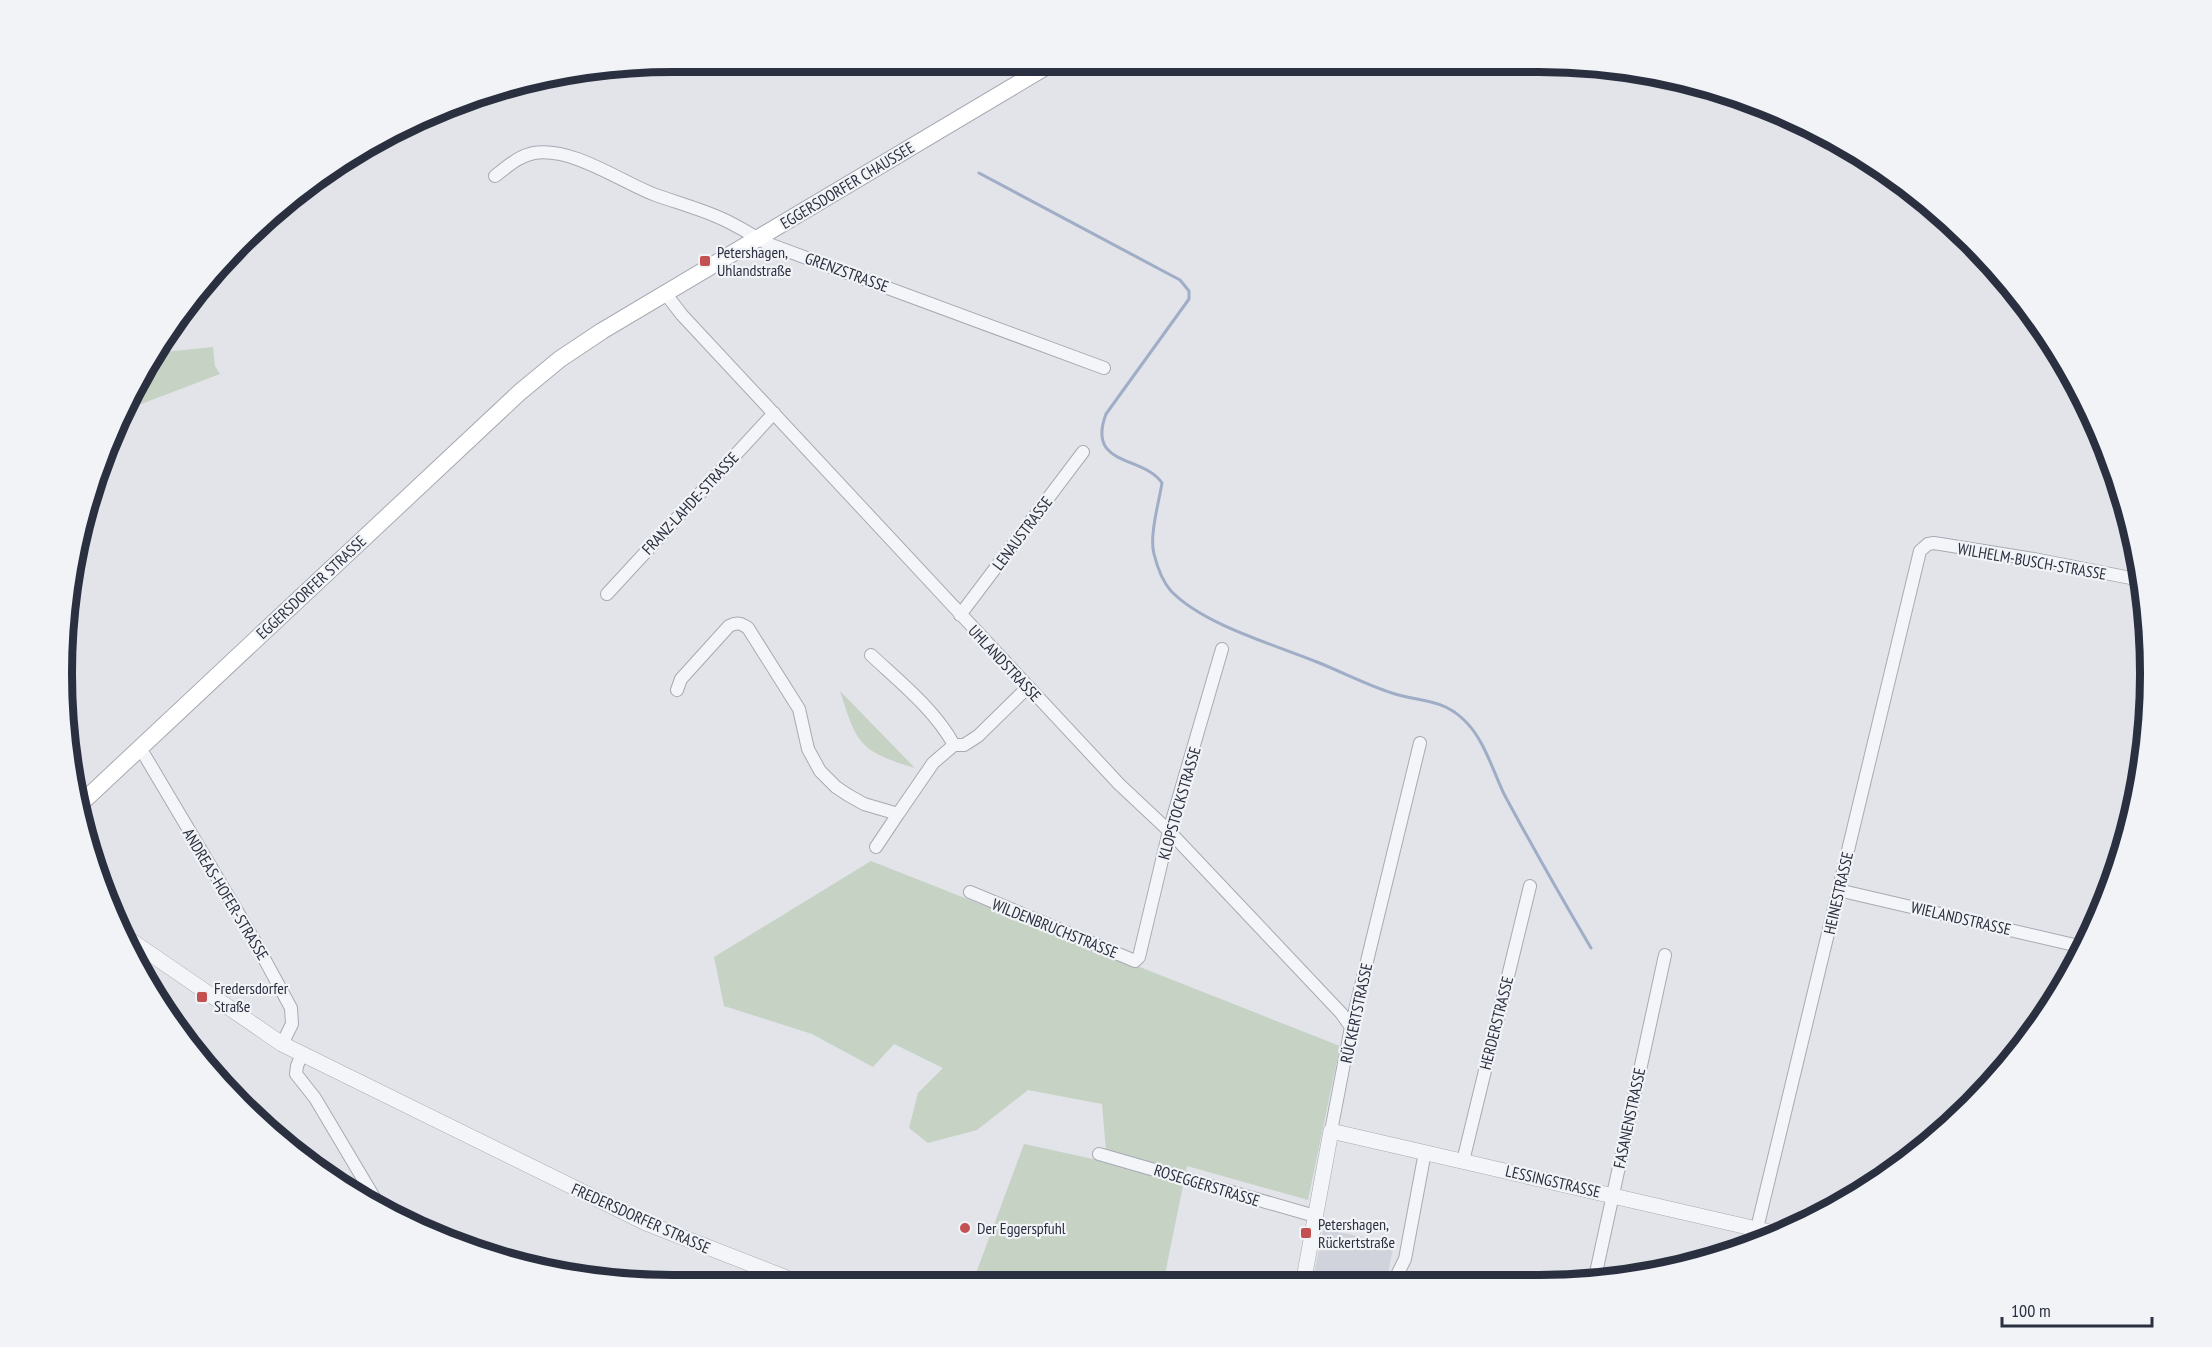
<svg xmlns="http://www.w3.org/2000/svg" width="2212" height="1347" font-family="'PT Sans Narrow',sans-serif">
<style>
.built{fill:#d0d3db}
.green{fill:#c5d2c4}
.lines{fill:none;stroke-linecap:round;stroke-linejoin:round}
.stream{stroke:#a0adc6;stroke-width:3}
.minor-casing{stroke:#a7aab3;stroke-width:14}
.tertiary-casing{stroke:#a7aab3;stroke-width:16}
.secondary-casing{stroke:#a7aab3;stroke-width:18}
.minor{stroke:#f4f5f8;stroke-width:12}
.tertiary{stroke:#f4f5f8;stroke-width:15}
.secondary{stroke:#fff;stroke-width:16}
.poi-dot{fill:#c45152;stroke:#f1f3f7;stroke-width:2}
.labels{text-anchor:middle;stroke-width:4.5;stroke-linejoin:round;paint-order:stroke}
.street-label{font-size:16px;fill:#2b3040;stroke:#f1f3f7}
.poi-label{font-size:16px;fill:#2b3040;stroke:#f1f3f7;text-anchor:start}
.rim{fill:none;stroke:#2b3040;stroke-width:8}
</style>
<rect width="100%" height="100%" fill="#e2e4e9"/>
<path class="built" d="M1323,1229L1394,1243L1386,1284H1312Z"/>
<path class="green" d="M316,178L294,201L270,215L301,188Z
M213,347L215,366L220,374L128,409L155,353Z
M840,691L915,768C859,751 857,744 840,691Z
M871,861L1340,1046L1308,1200L1187,1166L1163,1284H972L1024,1144L1107,1162L1102,1104L1028,1090L977,1130L928,1143L909,1128L918,1093L943,1068L894,1044L873,1067L812,1034L724,1006L714,957Z"/>
<g class="lines">
<path class="stream" d="M979,173L1180,280L1189,291V299L1106,414C1086,467 1143,455 1162,483C1159,502 1149,536 1154,554C1157,566 1163,582 1171,591C1204,625 1273,644 1317,662C1342,672 1367,685 1392,693C1419,702 1441,698 1463,719C1484,738 1492,769 1504,794C1532,846 1561,897 1591,948"/>
<g class="minor-casing">
<path id="minor" d="M495,176C507,167 518,156 534,153C572,147 618,180 653,194C675,202 697,208 718,217C735,224 750,234 766,243L1104,368
M665,293L682,315L1119,784L1169,831L1341,1013L1351,1027
M607,594L774,413
M960,615L1083,452
M871,655C900,682 935,710 954,745
M677,690L681,679L729,626C737,622 741,623 748,628L799,709L808,749L820,771L836,787L848,795L864,804L898,814L933,763L954,745H964L978,736L1028,687
M139,749L145,756L253,938L291,1008L292,1024L282,1044
M2133,811L2140,784
M876,847L898,814
M1838,890L2083,947
M970,892L1135,961L1139,957L1169,831L1222,649
M302,1054L297,1066L296,1074L315,1098L378,1204
M1331,1131L1351,1027L1420,743
M1099,1154L1315,1216
M1463,1161L1530,886
M1754,1241L1920,551L1928,544L1934,543L2034,559L2141,580
M1594,1282L1665,955
M1396,1284L1398,1273L1405,1259L1425,1152"/>
</g>
<g class="tertiary-casing">
<path id="tertiary" d="M123,935L282,1044L646,1223L802,1284
M1303,1284L1331,1131L1774,1233"/>
</g>
<g class="secondary-casing">
<path id="secondary" d="M77,807L520,392L560,359L602,331L1049,65"/>
</g>
<use href="#minor" class="minor"/>
<use href="#tertiary" class="tertiary"/>
<use href="#secondary" class="secondary"/>
</g>
<g class="poi-dot">
<rect x="699" y="255" width="12" height="12" rx="3"/>
<rect x="196" y="991" width="12" height="12" rx="3"/>
<circle cx="965" cy="1228" r="6"/>
<rect x="1300" y="1227" width="12" height="12" rx="3"/>
</g>
<g class="labels">
<g class="street-label">
<text transform="translate(847 185) rotate(-31)" y="6">EGGERSDORFER CHAUSSEE</text>
<text transform="translate(847 272) rotate(20)" y="6">GRENZSTRASSE</text>
<text transform="translate(690 503) rotate(-47)" y="6">FRANZ-LAHDE-STRASSE</text>
<text transform="translate(1022 533) rotate(-53)" y="6">LENAUSTRASSE</text>
<text transform="translate(2032 561) rotate(10)" y="6">WILHELM-BUSCH-STRASSE</text>
<text transform="translate(311 587) rotate(-43)" y="6">EGGERSDORFER STRASSE</text>
<text transform="translate(1005 663) rotate(47)" y="6">UHLANDSTRASSE</text>
<text transform="translate(1179 803) rotate(-74)" y="6">KLOPSTOCKSTRASSE</text>
<text transform="translate(1838 893) rotate(-77)" y="6">HEINESTRASSE</text>
<text transform="translate(226 894) rotate(59)" y="6">ANDREAS-HOFER-STRASSE</text>
<text transform="translate(1961 918) rotate(13)" y="6">WIELANDSTRASSE</text>
<text transform="translate(1055 928) rotate(22)" y="6">WILDENBRUCHSTRASSE</text>
<text transform="translate(1356 1013) rotate(-78)" y="6">RÜCKERTSTRASSE</text>
<text transform="translate(1496 1023) rotate(-76)" y="6">HERDERSTRASSE</text>
<text transform="translate(1629 1118) rotate(-78)" y="6">FASANENSTRASSE</text>
<text transform="translate(1553 1181) rotate(13)" y="6">LESSINGSTRASSE</text>
<text transform="translate(1207 1185) rotate(17)" y="6">ROSEGGERSTRASSE</text>
<text transform="translate(641 1218) rotate(24)" y="6">FREDERSDORFER STRASSE</text>
</g>
<g class="poi-label">
<text x="717" y="258">Petershagen,<tspan x="717" dy="18">Uhlandstraße</tspan></text>
<text x="214" y="994">Fredersdorfer<tspan x="214" dy="18">Straße</tspan></text>
<text x="1318" y="1230">Petershagen,<tspan x="1318" dy="18">Rückertstraße</tspan></text>
<text x="977" y="1234">Der Eggerspfuhl</text>
</g>
</g>
<path d="M0 0H2212V1347H0ZM673 72H1539A601 601 0 0 1 2140 673V674A601 601 0 0 1 1539 1275H673A601 601 0 0 1 72 674V673A601 601 0 0 1 673 72Z" fill="#f1f3f7" fill-rule="evenodd"/>
<path class="rim" d="M673 72H1539A601 601 0 0 1 2140 673V674A601 601 0 0 1 1539 1275H673A601 601 0 0 1 72 674V673A601 601 0 0 1 673 72Z"/>
<path d="M2002 1317v9h150v-9" fill="none" stroke="#2b3040" stroke-width="3"/>
<text x="2011" y="1317" font-size="18" fill="#2b3040" stroke="#f1f3f7" stroke-width="4.5" paint-order="stroke">100 m</text>
</svg>
